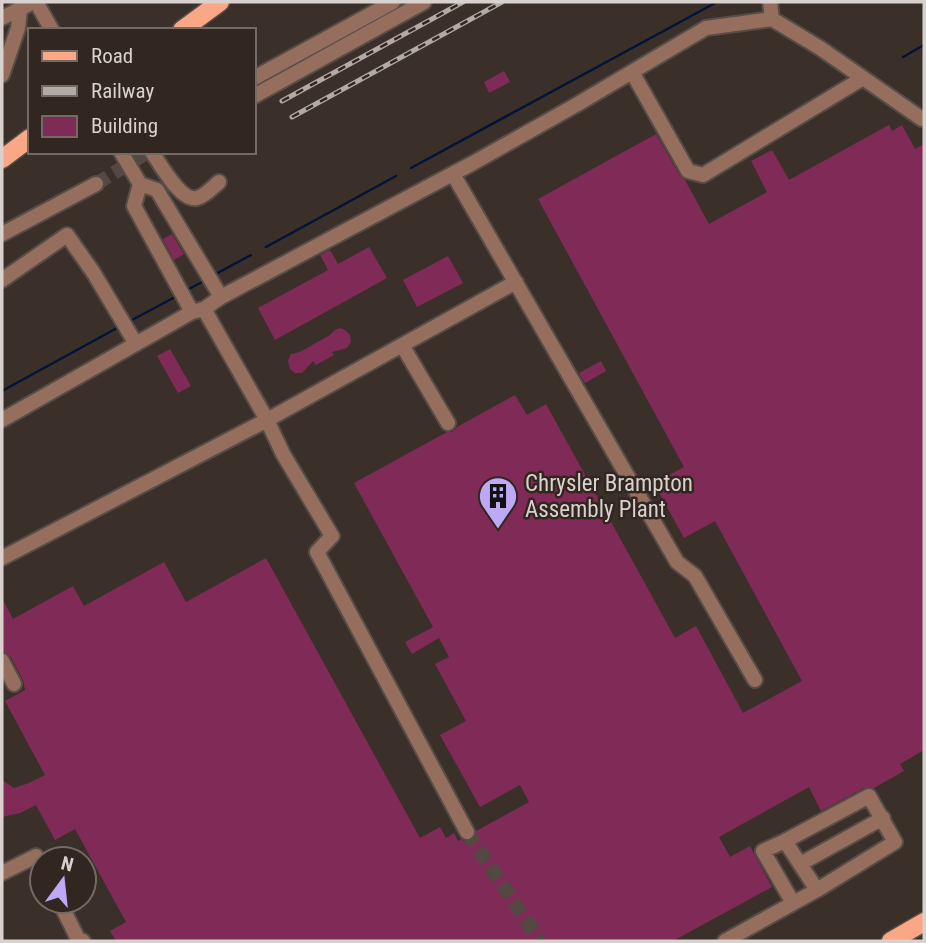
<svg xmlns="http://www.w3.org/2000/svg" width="926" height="943" font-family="'Roboto Condensed',sans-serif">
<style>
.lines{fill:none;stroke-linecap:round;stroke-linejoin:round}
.stream{stroke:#011438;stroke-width:2.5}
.building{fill:#802a57}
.minor-tunnel{stroke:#534842;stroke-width:14;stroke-dasharray:14 7;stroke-linecap:butt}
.minor-casing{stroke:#574d47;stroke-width:18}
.major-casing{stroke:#574d47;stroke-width:21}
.minor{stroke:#966e5d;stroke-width:14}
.major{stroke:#f9a785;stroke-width:18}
.rail-casing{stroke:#b2aaa6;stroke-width:5}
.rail{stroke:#312620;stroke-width:2.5;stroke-dasharray:8;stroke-linecap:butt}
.minor-bridge-casing{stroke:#574d47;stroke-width:18;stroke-linecap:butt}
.minor-bridge{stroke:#966e5d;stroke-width:14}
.labels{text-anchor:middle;stroke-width:5;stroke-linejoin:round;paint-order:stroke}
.poi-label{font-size:23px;fill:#d8d1cd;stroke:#312620;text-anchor:start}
</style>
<rect width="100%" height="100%" fill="#3b3029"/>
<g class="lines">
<path class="stream" d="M903,57L924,45
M411,168L717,2
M266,247L396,176
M214,275L251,255
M187,290L204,281
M132,320L177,296
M2,391L117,328"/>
</g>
<path class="building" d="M504,71L510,82L489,93L484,82Z
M889,125L892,131L902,125L915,149L924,144V750L900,764L904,771L874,788H864L821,811L809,787L719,837L730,857L750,846L772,887L673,941H116L110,931L126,922L75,829L55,840L36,805L20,813L2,817V780L14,788L29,783L45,775L5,701L25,690L23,680L11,657L4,652L2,648V598L13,619L73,586L84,606L164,562L186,602L266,558L420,838L440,827L446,838L454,833L458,841L461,839L466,842L471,841L475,836L476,831L529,802L520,785L480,807L440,735L466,721L435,664L449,657L439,638L412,654L405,642L433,627L354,483L447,432H452L457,427L515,395L527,415L546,404L675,638L696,626L743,713L802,681L715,521L684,538L654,483L684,467L538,199L656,134L680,176L685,180L709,224L767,192L751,161L772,150L789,180Z
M172,234L184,254L174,260L163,239Z
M369,247L387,278L275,340L258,308L328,270L320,255L330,250L338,264Z
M448,256L463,283L417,307L403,280Z
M340,328L345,330L350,335L351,342L347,348L332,352L334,355L316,365L313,361L302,373H295L290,369L288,361L291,354L300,352L330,335L335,330Z
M170,349L191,386L178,393L157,356Z
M601,361L606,371L585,383L579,373Z"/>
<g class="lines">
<path class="minor-tunnel" d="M96,184L148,152
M467,832L540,941"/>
<g class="minor-casing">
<path id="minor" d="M36,2L52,30
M770,2L772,19
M2,18L33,2
M632,72L688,171L703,175L863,78
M2,75L18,28L20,9
M254,78L393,2
M254,96L424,2
M576,105L706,28L772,19L820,48L922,119L924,118
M121,152L140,184L157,190L221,297
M152,152C160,164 181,202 197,198C205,196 213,187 219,182
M453,174L677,562L695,576L755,680
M140,184L134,206L192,312
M2,234L96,184
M2,280L67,235L93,272L136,344
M204,309L267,420L283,454L332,536L317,552L467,832
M402,345L448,423
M2,420L192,312L204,309L221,297L473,163
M2,558L267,420L516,282
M2,661L14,684
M785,841L763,851L793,903
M800,864L883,818
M2,873L36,856L42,868
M59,901L78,939L83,941
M725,941L817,890L895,842L869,796L785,841L817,890"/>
</g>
<g class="major-casing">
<path id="major" d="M182,30L220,2
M2,159L30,138
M891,941L924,922"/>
</g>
<use href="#minor" class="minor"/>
<use href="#major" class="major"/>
<g class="rail-casing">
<path id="rail" d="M282,101L463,2
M292,117L502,2"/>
</g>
<use href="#rail" class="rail"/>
<g class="minor-bridge-casing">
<path id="minor-bridge" d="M473,163L576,105"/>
</g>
<use href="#minor-bridge" class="minor-bridge"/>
</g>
<defs>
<g id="building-pin" transform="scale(2.0125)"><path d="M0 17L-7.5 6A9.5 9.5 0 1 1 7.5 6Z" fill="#bda9f5" stroke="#312620"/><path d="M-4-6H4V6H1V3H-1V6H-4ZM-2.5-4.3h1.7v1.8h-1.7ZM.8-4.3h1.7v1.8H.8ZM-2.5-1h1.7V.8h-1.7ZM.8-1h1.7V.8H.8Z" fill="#111"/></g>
</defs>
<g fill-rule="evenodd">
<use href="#building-pin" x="498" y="496"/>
</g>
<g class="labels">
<g class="poi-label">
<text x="525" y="491">Chrysler Brampton<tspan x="525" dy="26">Assembly Plant</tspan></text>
</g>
</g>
<rect width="926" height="943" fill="none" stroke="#d8d1cd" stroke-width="7"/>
<rect x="28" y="28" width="228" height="126" fill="#312620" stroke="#746a65" stroke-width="2"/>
<rect x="42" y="51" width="35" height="10" fill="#f9a785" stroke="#746a65" stroke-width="2"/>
<text x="91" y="63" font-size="21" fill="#d8d1cd">Road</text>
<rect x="42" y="86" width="35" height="10" fill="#b2aaa6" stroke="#746a65" stroke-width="2"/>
<text x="91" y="98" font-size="21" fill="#d8d1cd">Railway</text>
<rect x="42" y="116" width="35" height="21" fill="#802a57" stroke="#746a65" stroke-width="2"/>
<text x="91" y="133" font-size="21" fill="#d8d1cd">Building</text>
<g transform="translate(63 880) rotate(15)"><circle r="33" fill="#312620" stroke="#746a65" stroke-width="2"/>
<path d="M0-5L12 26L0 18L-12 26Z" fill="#bda9f5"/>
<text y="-10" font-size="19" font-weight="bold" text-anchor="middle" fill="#d8d1cd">N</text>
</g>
</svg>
